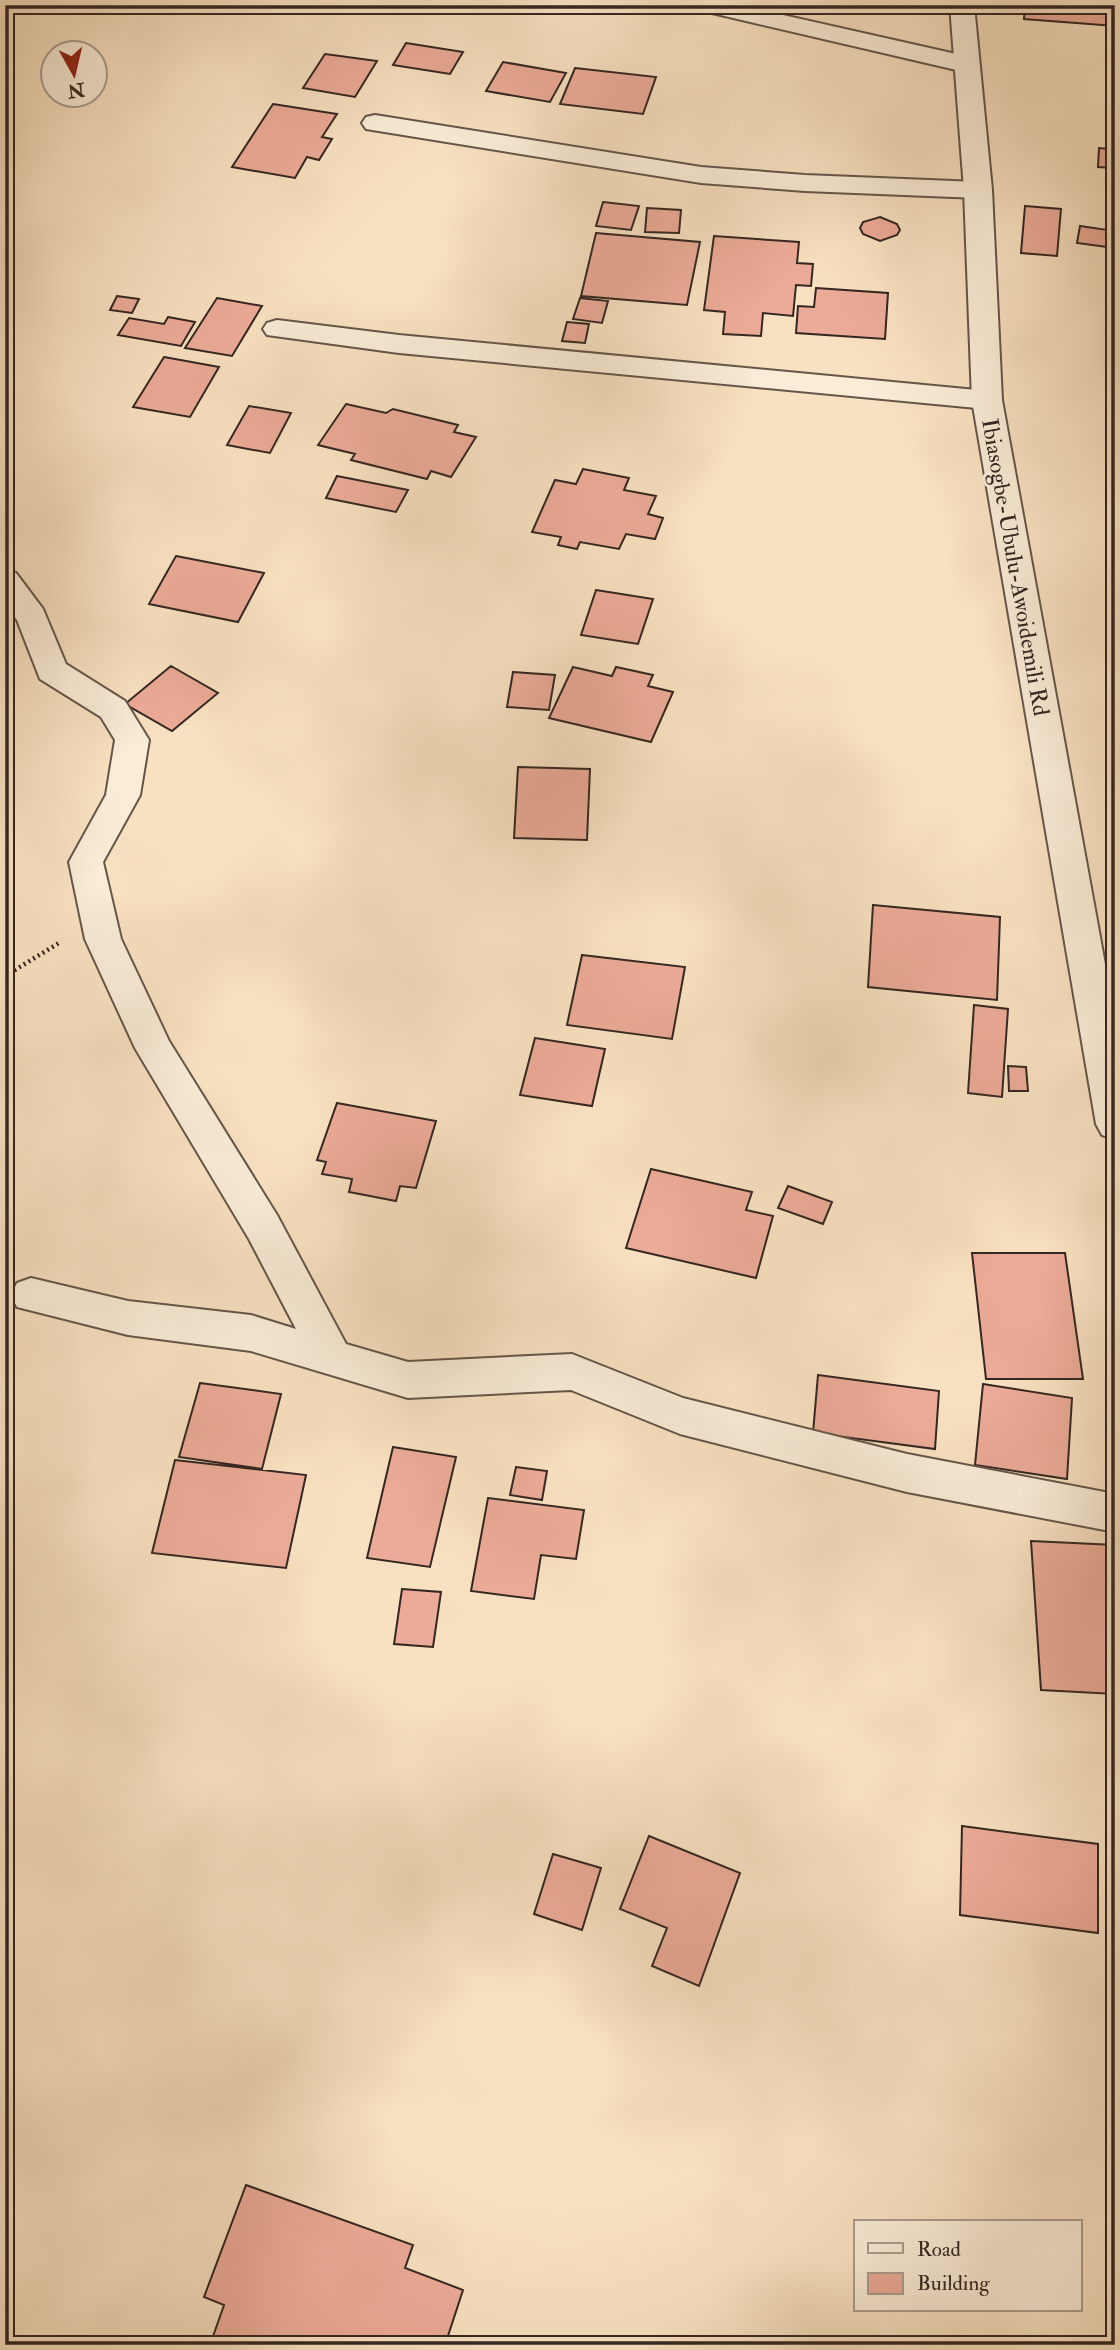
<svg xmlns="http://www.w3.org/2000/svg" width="1120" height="2350" font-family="'IM FELL Double Pica',serif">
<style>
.building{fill:#ecab98;stroke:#342722;stroke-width:2}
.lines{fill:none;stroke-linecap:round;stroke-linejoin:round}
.minor-casing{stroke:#65564a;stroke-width:4}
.tertiary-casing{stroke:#65564a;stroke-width:4}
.path{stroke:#342722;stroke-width:4.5;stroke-dasharray:2 3.5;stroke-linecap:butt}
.minor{fill:#faecd7;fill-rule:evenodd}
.tertiary{fill:#faecd7;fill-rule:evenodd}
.labels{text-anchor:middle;stroke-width:6;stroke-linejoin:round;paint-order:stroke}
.street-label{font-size:23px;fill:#342722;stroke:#faecd7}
</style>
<rect width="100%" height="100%" fill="#f8e1c1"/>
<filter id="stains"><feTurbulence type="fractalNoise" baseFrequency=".00286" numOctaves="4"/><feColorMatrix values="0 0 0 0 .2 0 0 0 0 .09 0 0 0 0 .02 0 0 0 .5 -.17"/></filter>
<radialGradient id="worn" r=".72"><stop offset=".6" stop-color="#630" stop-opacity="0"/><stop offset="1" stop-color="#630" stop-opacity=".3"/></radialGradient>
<path class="building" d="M1025,5H1115V26L1024,19Z
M406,43L463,52L450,74L393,65Z
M325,54L377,61L355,97L303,88Z
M503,62L566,73L550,102L486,91Z
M575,68L656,77L643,114L560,104Z
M273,104L337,114L322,137L332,139L319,160L307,157L295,178L232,167Z
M1111,132H1115V168L1098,167L1099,148L1110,149Z
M603,202L639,206L631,230L596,226Z
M1025,206L1061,209L1057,256L1021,253Z
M647,208L681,210L679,233L645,232Z
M880,217L897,224L900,230L897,235L880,241L863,234L860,228L863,222Z
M1080,226L1115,231V248L1077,243Z
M596,233L700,242L687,305L581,296Z
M714,236L799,242L797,263L813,264L811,286L796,285L793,316L763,313L761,336L723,334L725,312L704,310Z
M816,288L888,293L885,339L796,333L798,306L814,307Z
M117,296L139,299L132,313L110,310Z
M217,298L262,306L232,356L185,348Z
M580,298L608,301L602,323L573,319Z
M168,317L195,322L181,346L118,335L129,318L164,324Z
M567,322L589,324L585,343L562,341Z
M164,357L219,367L190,417L133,407Z
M346,404L386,413L393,409L458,425L454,432L476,437L451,477L431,471L427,479L351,460L355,454L318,445Z
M249,406L291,413L270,453L227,445Z
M583,469L629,478L624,490L656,496L648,514L663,518L655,539L626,534L619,549L580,542L577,549L558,545L561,537L532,532L555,480L576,484Z
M337,476L408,490L396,512L326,498Z
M176,556L264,573L238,622L149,604Z
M596,590L653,599L638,644L581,635Z
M171,666L218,693L172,731L125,704Z
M573,667L612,676L616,667L653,675L648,686L673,692L651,742L549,718Z
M513,672L555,675L549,710L507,707Z
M518,767L590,769L587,840L514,838Z
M873,905L1000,917L997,1000L868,987Z
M582,955L685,967L672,1039L567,1025Z
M974,1005L1008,1009L1002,1097L968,1093Z
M535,1038L605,1049L592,1106L520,1095Z
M1008,1066L1026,1067L1028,1091H1009Z
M337,1103L436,1121L416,1188L400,1186L396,1201L349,1192L352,1179L322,1174L326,1162L317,1160Z
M651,1169L752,1192L746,1210L773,1216L756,1278L626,1248Z
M788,1186L832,1202L823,1224L778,1208Z
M972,1253H1065L1083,1379H986Z
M818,1375L939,1391L935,1449L813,1433Z
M200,1383L281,1394L262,1469L179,1457Z
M983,1384L1072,1398L1067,1479L975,1465Z
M393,1447L456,1457L430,1567L367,1558Z
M175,1460L306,1475L286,1568L152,1553Z
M516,1467L547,1471L542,1500L510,1495Z
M488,1498L584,1510L576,1559L541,1555L534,1599L471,1591Z
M1031,1541L1115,1545V1694L1041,1690Z
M402,1589L441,1592L433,1647L394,1644Z
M962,1826L1098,1844V1933L960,1915Z
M649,1836L740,1873L699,1986L652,1966L667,1928L620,1909Z
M553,1854L601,1868L582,1930L534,1914Z
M246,2185L413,2245L405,2268L463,2290L445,2345H397L387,2341L386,2345H210L224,2305L204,2297Z"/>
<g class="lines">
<g class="minor-casing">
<path id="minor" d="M696,5H739L965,56L974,59L978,64L974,69L965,72L699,10Z
M375,115L701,167L805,175L978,182L988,184L992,190L988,196L978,198L805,191L701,183L366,129L362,123L366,117Z
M277,320L399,335L987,391L997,393L1002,400L997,407L987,409L399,353L267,335L263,329L267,323Z
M5,570L16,573L43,609L66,664L125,701L149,740L140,795L103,862L121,939L169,1041L277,1215L346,1344L408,1362L572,1354L683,1398L907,1454L1115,1494V1532L907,1492L680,1434L571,1390L408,1398L251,1351L128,1335L17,1307L11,1295L17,1283L31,1278L128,1301L251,1315L296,1329L249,1239L135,1048L85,939L69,862L106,795L115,740L101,717L40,679L17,620L5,604Z"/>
</g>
<g class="tertiary-casing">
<path id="tertiary" d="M950,5H974L992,190L1002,400L1115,1019V1139L1102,1135L1096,1124L972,400L964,190Z"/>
</g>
<path class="path" d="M5,976L59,943"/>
<use href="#minor" class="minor"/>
<use href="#tertiary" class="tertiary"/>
</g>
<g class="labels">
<g class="street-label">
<text transform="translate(1016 567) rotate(80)" y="8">Ibiasogbe-Ubulu-Awoidemili Rd</text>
</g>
</g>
<rect width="1120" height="2350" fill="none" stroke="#f8e1c1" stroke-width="28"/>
<rect x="7" y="7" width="1106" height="2336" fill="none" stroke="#342722" stroke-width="3.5"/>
<rect x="14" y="14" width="1092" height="2322" fill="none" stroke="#342722" stroke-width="2"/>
<rect x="854" y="2220" width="228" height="91" fill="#faecd7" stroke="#ab9d8f" stroke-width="2"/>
<rect x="868" y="2243" width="35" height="10" fill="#faecd7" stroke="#ab9d8f" stroke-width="2"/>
<text x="917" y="2256" font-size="21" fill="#342722">Road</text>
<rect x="868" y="2273" width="35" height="21" fill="#ecab98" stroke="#ab9d8f" stroke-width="2"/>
<text x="917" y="2290" font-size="21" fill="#342722">Building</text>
<g transform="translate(74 74) rotate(172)"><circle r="33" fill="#faecd7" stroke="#ab9d8f" stroke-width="2"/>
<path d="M0-5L12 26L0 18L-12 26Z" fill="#8f2418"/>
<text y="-10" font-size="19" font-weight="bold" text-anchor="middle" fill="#342722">N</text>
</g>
<rect width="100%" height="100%" filter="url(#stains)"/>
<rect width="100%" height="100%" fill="url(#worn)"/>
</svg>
